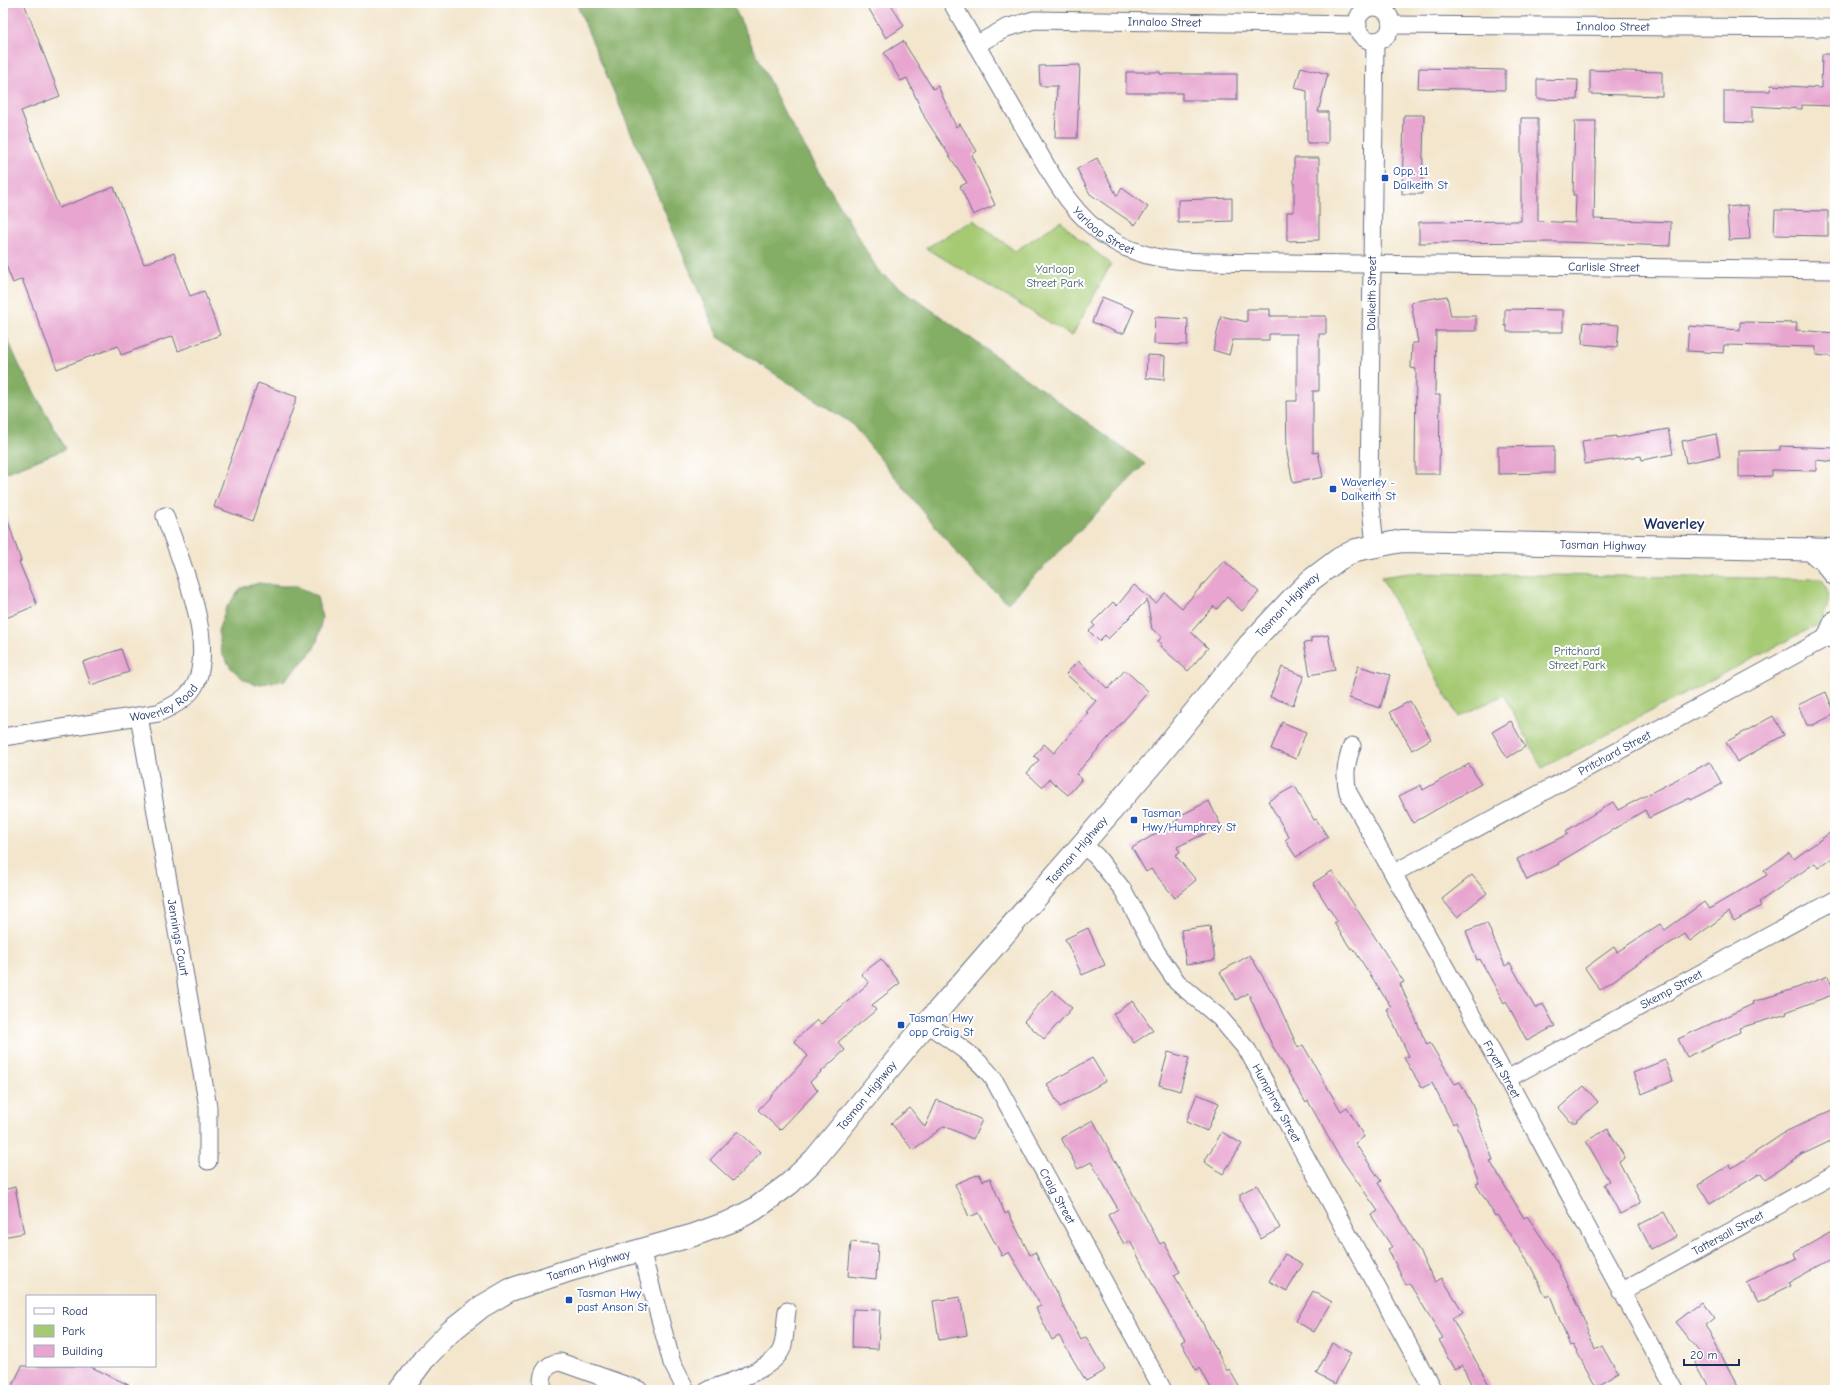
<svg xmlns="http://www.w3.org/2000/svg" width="1838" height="1393" font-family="'Comic Neue',sans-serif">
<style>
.green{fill:#a6ca73;stroke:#607c68}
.forest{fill:#84ae65;stroke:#506e62}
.building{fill:#e7a5cf}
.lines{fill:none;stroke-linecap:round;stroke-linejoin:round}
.minor-casing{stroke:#676f85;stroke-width:19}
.trunk-casing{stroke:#676f85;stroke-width:24}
.minor{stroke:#fff;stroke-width:17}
.trunk{stroke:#fff;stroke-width:22}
.transit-dot{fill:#1a4fb4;stroke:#fff;stroke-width:1.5}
.labels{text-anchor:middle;stroke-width:4;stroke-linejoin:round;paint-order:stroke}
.street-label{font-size:12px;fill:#1b2f5e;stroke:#fff}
.transit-label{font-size:12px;fill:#164399;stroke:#fff;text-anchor:start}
.park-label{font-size:12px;fill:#455e64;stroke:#fff}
.district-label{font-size:16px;font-weight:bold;fill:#1b2f5e;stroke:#fff}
</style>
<rect width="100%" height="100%" fill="#fff"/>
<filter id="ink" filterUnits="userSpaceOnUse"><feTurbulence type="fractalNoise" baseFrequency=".025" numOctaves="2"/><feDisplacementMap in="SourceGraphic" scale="8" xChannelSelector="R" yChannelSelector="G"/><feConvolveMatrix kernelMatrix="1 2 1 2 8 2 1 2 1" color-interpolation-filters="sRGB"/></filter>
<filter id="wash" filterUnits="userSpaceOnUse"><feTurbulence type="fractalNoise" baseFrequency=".012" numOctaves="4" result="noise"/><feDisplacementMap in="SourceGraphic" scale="16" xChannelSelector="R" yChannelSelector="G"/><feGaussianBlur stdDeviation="0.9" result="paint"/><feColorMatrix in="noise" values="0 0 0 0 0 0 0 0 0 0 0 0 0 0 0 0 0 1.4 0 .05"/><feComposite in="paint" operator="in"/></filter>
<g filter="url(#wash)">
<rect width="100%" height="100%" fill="#f3e6cd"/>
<path class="green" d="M974,220L1015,251L1061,221L1077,237L1111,264L1072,336L926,248Z
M1410,573L1822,579C1833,598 1829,606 1819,624L1542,768L1504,695L1458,717L1381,577Z"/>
<path class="forest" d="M576,3H732L783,110L879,272L1145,464L1008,603L971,570L851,423L718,337Z
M3,329L19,365L66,449L3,474Z
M259,583L281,586H297L317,597L322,618L317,642L312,652L285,680L255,685L242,678L231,668L222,654L218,631L226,608L241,588Z"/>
<g id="blocks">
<path class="building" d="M3,3H24L60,96L21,111L59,208L114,187L144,264L174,253L190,296L204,291L220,335L178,351L173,336L121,355L118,346L57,369L22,279L13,283L3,258Z
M879,3H890L904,26L886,38L869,9Z
M903,41L933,89L938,86L956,127L960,124L977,151L972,155L995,205L973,215L960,186L967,183L925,118L907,78L901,81L884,53Z
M1822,54H1835V106L1802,105V109L1752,106V123L1724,122V91H1770L1771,85L1821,88Z
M1080,65L1077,138H1055L1057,86H1040L1039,66Z
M1301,67L1328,74L1318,112H1328V143H1307V91L1295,88Z
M1419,68L1505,70V90L1418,88Z
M1590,70L1662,72V96L1590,94Z
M1126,72H1160V74H1237V100H1182V93H1126Z
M1537,79L1578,80L1577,100L1537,99Z
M1404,115H1424L1422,194H1402Z
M1521,118H1538V221L1575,223L1576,195H1573L1575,121H1596L1594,219L1671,222L1670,246L1562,242L1419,243V222L1521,221Z
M1097,158L1117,196L1122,188L1148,207L1135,225L1090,194L1077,169Z
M1294,158H1319V240L1287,241V212H1294Z
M1232,198V221L1178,223V200Z
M1748,205L1750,239L1729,240L1727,207Z
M1775,210L1828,211V236L1774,235Z
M1447,296L1451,316H1476V331H1436L1435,395H1440L1439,474H1415L1416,369L1411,368L1412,343H1418L1411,302Z
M1102,297L1134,310L1124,333H1118L1092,322Z
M1247,309H1270V316H1326V334H1319V391H1313V453L1318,452L1323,477L1293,483L1287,453L1286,401H1297V334H1269V340H1233L1229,355L1213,350L1221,316L1247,322Z
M1505,309L1563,310V332H1507V326H1505Z
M1155,317L1188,319L1187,345L1154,344Z
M1584,322L1619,325L1617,347L1582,344Z
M1740,322L1797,323L1796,330L1835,333V357L1816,355V347L1724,345L1723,353L1687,351L1689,326L1740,330Z
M1147,355L1165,356L1164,380L1146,378Z
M258,383L297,397L253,521L214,507Z
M1668,429L1673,454L1642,460L1641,456L1585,464L1582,441L1616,436V438Z
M1716,434L1720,456L1686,463L1682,441Z
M1554,446V473L1498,474V447Z
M1780,446L1835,448V462L1816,460V471L1772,470V476L1739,477V451L1780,450Z
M6,515L21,561L19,562L37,605L6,618L3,611V516Z
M1224,561L1259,592L1242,611L1227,597L1217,609L1214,606L1191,632L1208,648L1188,671L1160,646L1162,644L1158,641L1162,637L1152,629L1147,600L1108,639L1105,635L1099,641L1089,631L1095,626L1092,623L1113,602L1117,606L1134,585L1156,603L1165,593L1182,608Z
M1328,635L1335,670L1310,675L1304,643L1311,642V638Z
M121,649L129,672L91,685L83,662Z
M1078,661L1108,689L1125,670L1149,692L1076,774L1082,779L1068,795L1049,779L1042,787L1027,773L1039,760L1034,756L1044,744L1054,753L1088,713L1086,712L1096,701L1066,674Z
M1358,666L1390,675L1380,708L1349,698Z
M1282,667L1304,676L1293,705L1270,697Z
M1826,692L1835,714L1813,725H1807L1798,705Z
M1410,701L1431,739L1412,750L1390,712Z
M1773,716L1784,735L1737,762L1726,742Z
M1511,721L1525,747L1507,758L1492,732Z
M1282,722L1306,732L1296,759L1271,749Z
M1710,762L1722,784L1691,800L1690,798L1649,818L1645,810L1558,863L1559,864L1527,880L1517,859L1568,834L1566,831L1613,802L1618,810Z
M1469,764L1481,784L1413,823L1399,796L1421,785L1423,790Z
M1295,786L1314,820L1316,819L1328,837L1296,857L1285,840L1289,837L1268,801Z
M1209,801L1221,826L1177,847L1180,852L1175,855L1196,880L1175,898L1151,869L1146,872L1132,848L1178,820L1177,817Z
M1835,829V856L1818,868L1815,863L1759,902L1761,906L1734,921L1729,912L1690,941L1685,934L1640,962L1600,990L1585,968L1614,947L1617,952L1660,924L1665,930L1704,902L1709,909L1767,875L1764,871L1789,853L1794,859Z
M1332,871L1404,982L1400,984L1427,1045L1430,1043L1455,1084L1460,1082L1474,1108L1493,1160L1490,1161L1524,1218L1527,1216L1553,1254L1580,1309L1595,1350L1602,1346L1618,1374L1596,1387L1573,1345L1570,1346L1550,1295L1546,1297L1530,1265L1497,1215L1495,1216L1476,1184L1479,1183L1456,1122L1453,1124L1432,1083L1422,1088L1404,1058L1409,1056L1387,1009L1391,1007L1353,948L1351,949L1334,923L1337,921L1313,883Z
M1472,875L1487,893L1457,917L1442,899Z
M1487,923L1505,966L1510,963L1535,1008L1543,1004L1555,1026L1527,1041L1506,1001L1504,1003L1480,959L1477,960L1466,931Z
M1210,926L1215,960L1186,964L1181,930Z
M1088,928L1105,965L1082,975L1065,939Z
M1250,955L1276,999L1298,1048L1303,1045L1341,1111L1347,1107L1364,1137L1355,1143L1381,1181L1378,1183L1409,1232L1435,1282L1442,1278L1463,1312L1452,1318L1492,1390H1474L1462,1365L1455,1369L1439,1340L1443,1338L1409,1283L1406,1285L1388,1249L1392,1247L1371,1215L1378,1211L1337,1153L1308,1101L1306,1103L1272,1045L1248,993L1236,1000L1220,972Z
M881,959L900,983L872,1005L876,1010L838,1042L845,1050L810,1082L818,1090L780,1130L758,1110L808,1056L794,1041L817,1020L821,1024L869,983L861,974Z
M1828,976L1835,994L1786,1012L1787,1014L1739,1028L1740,1032L1687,1057L1678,1039L1753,1004L1752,1002L1794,989Z
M1052,990L1072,1008L1044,1039L1024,1021Z
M1133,1001L1153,1030L1134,1043L1113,1014Z
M1168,1052L1189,1058L1180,1091L1159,1085Z
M1092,1058L1106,1081L1060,1107L1047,1084Z
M1665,1060L1673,1081L1642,1094L1633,1073Z
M1584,1086L1598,1102L1576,1122H1571L1559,1108Z
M1197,1094L1219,1103L1207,1131L1186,1122Z
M937,1100L982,1120L973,1139L944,1126L913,1150L891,1123L910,1108L925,1127Z
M1835,1109V1139L1801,1155L1765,1179L1761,1173L1710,1204L1698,1185L1730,1165L1732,1168L1787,1131Z
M1093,1120L1160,1244L1164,1242L1180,1272L1174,1275L1200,1318L1227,1371L1229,1369L1241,1390H1212L1200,1368L1196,1370L1181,1342L1185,1340L1160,1299L1130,1241L1124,1244L1108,1215L1118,1209L1091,1162L1078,1169L1061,1138Z
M1608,1129L1625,1158L1619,1162L1641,1203L1620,1214L1604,1184L1609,1181L1586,1141Z
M738,1131L761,1152L733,1181L710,1160Z
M1222,1132L1242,1144L1223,1174L1204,1162Z
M979,1174L983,1181L990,1178L1005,1214L1008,1212L1030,1255L1035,1252L1081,1340L1086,1337L1105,1370L1086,1381L1059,1336L1052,1340L1036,1308L1041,1306L1009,1252L1002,1256L979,1213L969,1217L955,1184Z
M1257,1185L1280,1228L1261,1239L1240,1200V1194Z
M15,1187L24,1233L3,1237V1190Z
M1664,1212L1677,1236L1651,1249L1639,1225Z
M1835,1230V1257L1788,1283L1790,1287L1757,1303L1747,1282L1796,1258L1794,1253Z
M851,1242L878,1244L876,1279L848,1276Z
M1285,1254L1303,1264L1287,1291L1269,1281Z
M1313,1291L1332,1302L1314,1332L1296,1321Z
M960,1297L967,1335L939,1340L933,1301Z
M1702,1302L1714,1318L1705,1325L1740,1390H1710L1693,1358L1701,1353L1676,1322Z
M853,1309L880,1310L878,1349L852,1348Z
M1332,1343L1351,1353L1335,1384L1316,1374Z
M22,1366H89L139,1390H10Z"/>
</g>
</g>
<g filter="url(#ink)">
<use href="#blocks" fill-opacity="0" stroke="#676f85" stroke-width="1"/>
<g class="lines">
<g class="minor-casing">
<g id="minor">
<path id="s1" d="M952,3C975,43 999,84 1022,124C1047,165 1068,214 1110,239C1140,258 1172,261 1206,262L1835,270"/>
<circle cx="1374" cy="24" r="17"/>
<path id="s2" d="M1391,25L1835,28"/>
<path id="s3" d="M976,45L1006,28L1034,20L1358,25"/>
<path id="s4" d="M1375,546L1369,487L1375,41"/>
<path id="s5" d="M139,716L208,1107V1161"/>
<path id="s6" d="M3,737L158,713C173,706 190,698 197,681C214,635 180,560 165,516"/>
<path id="s7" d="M1352,746C1346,763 1344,775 1348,792L1507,1079L1675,1390"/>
<path id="s8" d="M1083,845L1096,856L1123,890L1157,953L1177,982L1220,1018L1248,1051L1433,1390"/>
<path id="s9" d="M1394,873L1835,633"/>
<path id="s10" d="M927,1024C950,1040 975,1055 993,1078L1163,1390"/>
<path id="s11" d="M1507,1079L1835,900"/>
<path d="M641,1250L672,1363L686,1390"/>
<path id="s12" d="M1621,1292L1835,1174"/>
<path d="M543,1390C540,1376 544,1364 560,1362L639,1390"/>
<path d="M708,1390C727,1383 775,1369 782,1348C786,1337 785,1322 787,1311"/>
</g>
</g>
<g class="trunk-casing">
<g id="trunk">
<path d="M1810,549L1825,562L1835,574"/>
<path d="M1829,636L1835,622"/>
<path id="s13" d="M401,1390L424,1359L450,1332L481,1307L510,1290L567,1271L694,1235L732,1221L755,1209L789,1184L814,1160L910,1043L1158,757L1249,645L1290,601L1311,580L1339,559L1356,550L1402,541L1835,550"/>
</g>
</g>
<use href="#minor" class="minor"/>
<use href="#trunk" class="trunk"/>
</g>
</g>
<g class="transit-dot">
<rect x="1381" y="174" width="8" height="8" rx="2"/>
<rect x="1329" y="485" width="8" height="8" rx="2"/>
<rect x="1130" y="816" width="8" height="8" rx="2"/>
<rect x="897" y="1021" width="8" height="8" rx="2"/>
<rect x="565" y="1296" width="8" height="8" rx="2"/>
</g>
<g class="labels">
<g class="street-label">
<text dy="4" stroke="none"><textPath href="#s3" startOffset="194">Innaloo Street</textPath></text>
<text dy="4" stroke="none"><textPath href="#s2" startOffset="222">Innaloo Street</textPath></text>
<text dy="4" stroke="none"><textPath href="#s1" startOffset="276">Yarloop Street</textPath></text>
<text dy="4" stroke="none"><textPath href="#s1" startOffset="784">Carlisle Street</textPath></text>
<text dy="4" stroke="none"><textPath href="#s4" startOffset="253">Dalkeith Street</textPath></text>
<text dy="4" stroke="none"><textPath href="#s13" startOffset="1551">Tasman Highway</textPath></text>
<text dy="4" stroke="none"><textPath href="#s13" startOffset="1215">Tasman Highway</textPath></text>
<text dy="4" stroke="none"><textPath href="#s6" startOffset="166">Waverley Road</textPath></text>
<text dy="4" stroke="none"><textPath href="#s9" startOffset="251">Pritchard Street</textPath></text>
<text dy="4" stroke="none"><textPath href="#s13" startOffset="891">Tasman Highway</textPath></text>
<text dy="4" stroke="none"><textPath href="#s5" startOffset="225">Jennings Court</textPath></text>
<text dy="4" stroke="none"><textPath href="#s11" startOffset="187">Skemp Street</textPath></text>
<text dy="4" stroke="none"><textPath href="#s7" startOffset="364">Fryett Street</textPath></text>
<text dy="4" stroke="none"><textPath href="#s13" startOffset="568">Tasman Highway</textPath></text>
<text dy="4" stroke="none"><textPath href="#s8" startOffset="326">Humphrey Street</textPath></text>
<text dy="4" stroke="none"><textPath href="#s10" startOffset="220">Craig Street</textPath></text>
<text dy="4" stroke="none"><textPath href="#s12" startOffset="122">Tattersall Street</textPath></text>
<text dy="4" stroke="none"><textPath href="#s13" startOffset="232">Tasman Highway</textPath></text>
</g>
<g class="transit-label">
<text x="1393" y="175">Opp. 11<tspan x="1393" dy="14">Dalkeith St</tspan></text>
<text x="1341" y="486">Waverley -<tspan x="1341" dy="14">Dalkeith St</tspan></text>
<text x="1142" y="817">Tasman<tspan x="1142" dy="14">Hwy/Humphrey St</tspan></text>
<text x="909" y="1022">Tasman Hwy<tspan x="909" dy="14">opp Craig St</tspan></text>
<text x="577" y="1297">Tasman Hwy<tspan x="577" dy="14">past Anson St</tspan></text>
</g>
<g class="park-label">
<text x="1055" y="273">Yarloop<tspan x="1055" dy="14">Street Park</tspan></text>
<text x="1577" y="655">Pritchard<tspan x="1577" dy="14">Street Park</tspan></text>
</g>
<g class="district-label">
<text x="1674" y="529">Waverley</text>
</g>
</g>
<rect width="1838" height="1393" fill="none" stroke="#fff" stroke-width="16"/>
<rect x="26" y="1295" width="130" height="72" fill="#ffffff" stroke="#a4acbf"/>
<rect x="34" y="1308" width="20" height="6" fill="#ffffff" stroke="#a4acbf"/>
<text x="62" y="1315" font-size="12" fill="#1b2f5e">Road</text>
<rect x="34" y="1325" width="20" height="12" fill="#a6ca73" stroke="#a4acbf"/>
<text x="62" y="1335" font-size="12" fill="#1b2f5e">Park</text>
<rect x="34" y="1345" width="20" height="12" fill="#e7a5cf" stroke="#a4acbf"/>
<text x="62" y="1355" font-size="12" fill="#1b2f5e">Building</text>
<path d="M1684 1359v6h55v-6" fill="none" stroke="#1b2f5e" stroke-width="2"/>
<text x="1690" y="1359" font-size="12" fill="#1b2f5e" stroke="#ffffff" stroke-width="3" paint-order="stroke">20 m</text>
</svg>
